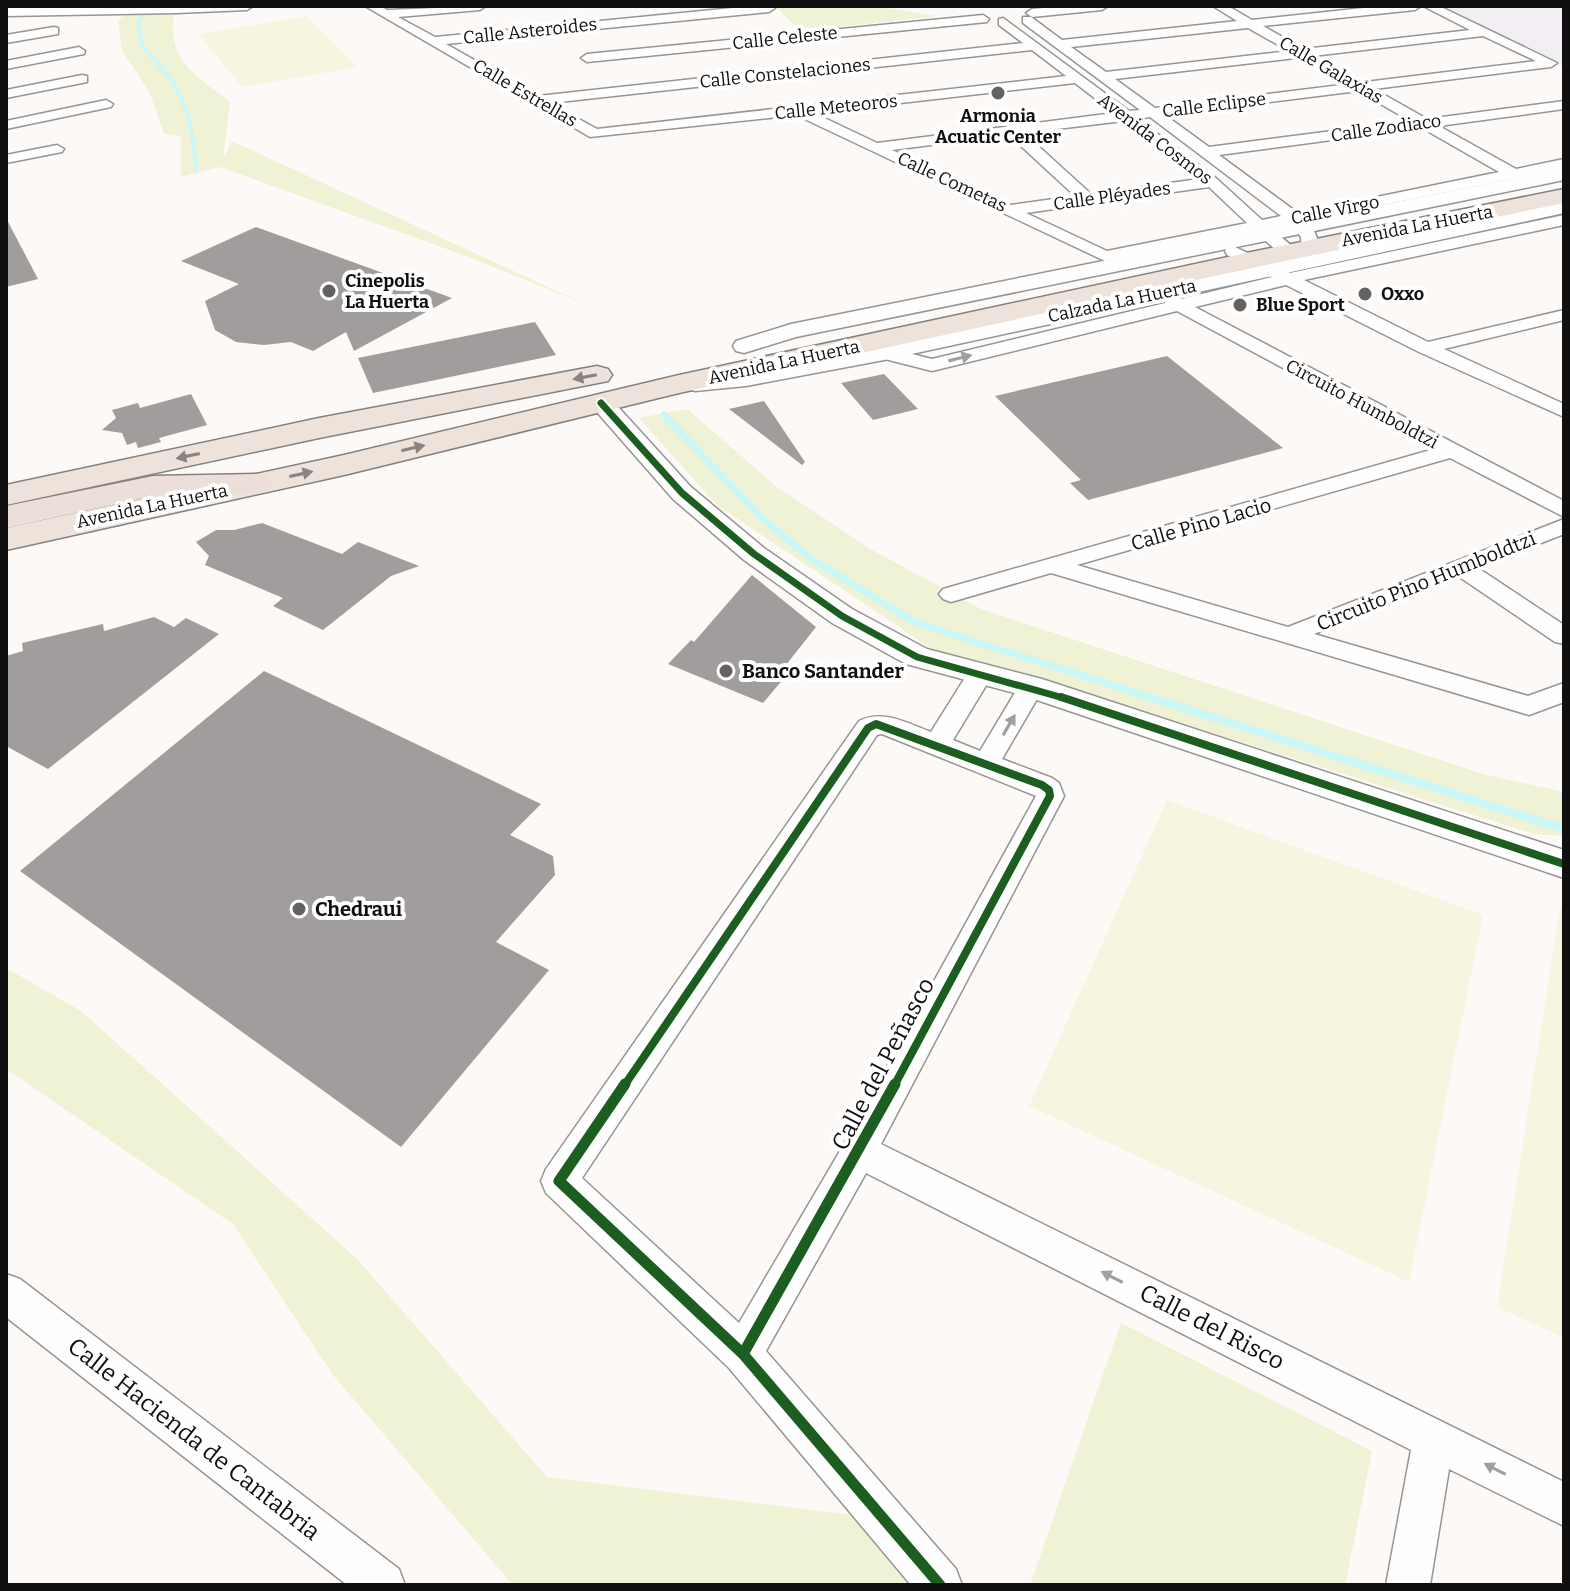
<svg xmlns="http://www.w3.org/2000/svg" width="1570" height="1591" font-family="Bitter,serif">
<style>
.industrial{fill:#f2eef3}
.green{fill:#eff2d5}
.pitch{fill:#f6f6e0}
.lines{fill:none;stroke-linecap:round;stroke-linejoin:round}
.stream-far2{stroke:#caf7f8;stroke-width:4}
.stream-far1{stroke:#caf7f8;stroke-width:7}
.stream{stroke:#caf7f8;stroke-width:8}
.building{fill:#a09d9c}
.minor-casing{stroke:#969594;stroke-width:3}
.tertiary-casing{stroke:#969594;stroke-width:3}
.primary-casing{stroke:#848281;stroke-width:3}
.trunk-casing{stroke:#848281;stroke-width:3}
.minor{fill:#fffefe;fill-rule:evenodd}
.tertiary{fill:#fffefe;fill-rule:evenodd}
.primary{fill:#eee3da;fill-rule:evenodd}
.trunk{fill:#ecded8;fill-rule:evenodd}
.cycleway-far2-casing{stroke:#fff;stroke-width:11}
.cycleway-far1-casing{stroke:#fff;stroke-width:13}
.cycleway-casing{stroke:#fff;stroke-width:16}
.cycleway-far2{stroke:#1b5e20;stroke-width:7}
.cycleway-far1{stroke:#1b5e20;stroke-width:8}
.cycleway{stroke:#1b5e20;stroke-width:11}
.oneway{fill:#9f9f9f}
.oneway2{fill:#8a847f}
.poi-dot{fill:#636261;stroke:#fff;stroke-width:3}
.labels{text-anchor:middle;stroke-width:8;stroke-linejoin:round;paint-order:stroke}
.far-street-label{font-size:18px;fill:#101010;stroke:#fff}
.far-poi-label{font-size:18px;font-weight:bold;fill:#101010;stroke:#fff;text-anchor:start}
.street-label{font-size:20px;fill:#101010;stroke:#fff}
.poi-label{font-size:20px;font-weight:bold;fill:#101010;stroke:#fff;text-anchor:start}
.near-street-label{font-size:24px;fill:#101010;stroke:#fff}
</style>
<rect width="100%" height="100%" fill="#fcf9f7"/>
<path class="industrial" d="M1435,6H1564V67Z"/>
<path class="green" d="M775,6H874L937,16L800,31Z
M129,11L174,14C167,62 197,76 230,102L223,159L232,141L587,305L466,256L220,167L181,177V136L164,134L149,91L122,51L118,20Z
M687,409L777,487L872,550L981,609L1486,775L1564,792V836L1534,834L1067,687L935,651L717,505L639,418Z
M6,968L81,1011L358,1260L547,1477L876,1518L921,1585H513L333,1375L233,1224L6,1069Z
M1121,1323L1372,1451L1345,1585H1030Z"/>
<path class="pitch" d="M306,16L358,67L242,87L198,34Z
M1167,800L1483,915L1409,1282L1029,1106Z
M1560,908L1564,909V1338L1497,1307Z"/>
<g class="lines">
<path class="stream-far2" d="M150,6L138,21C142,58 147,48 167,74C187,99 195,139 196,170"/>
<path class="stream-far1" d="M664,415L763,519L810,558L914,622L1156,699"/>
<path class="stream" d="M1149,697L1564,829"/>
</g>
<path class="building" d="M6,218L38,279L6,287Z
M256,227L452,298L354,351L346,332L313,351L291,342L264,345L236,342L215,330L205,301L239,284L181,261Z
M535,322L556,355L373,393L358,358Z
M1167,356L1283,448L1088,500L1070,483L1081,480L995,396Z
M884,374L918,409L873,420L841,383Z
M191,394L207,425L159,438L161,442L138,448L136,442L127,445L122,433L102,430L116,418L112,410L138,403L140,408Z
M764,401L805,462L802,465L729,409Z
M262,523L342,554L358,542L419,566L391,576L323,630L273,606L283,598L205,565L209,556L196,542L216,530H234Z
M752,575L816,627L778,675L785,677L763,703L668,664L691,640L694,642Z
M154,617L174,627L186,618L219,634L48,769L6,746V656L23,651L22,643L103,624L104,631Z
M264,671L541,804L510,835L553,856L555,875L496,942L549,970L401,1147L20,871Z"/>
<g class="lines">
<g class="minor-casing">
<path id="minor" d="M174,6H253L247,10L176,13L170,9Z
M365,6H380L387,10L486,6L480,10L398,17L435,37L753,6L775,8L769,12L446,44L538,96L1023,43L999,25V19L1003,18L1129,111L1140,110L1023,23V17H1031L1062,40L1237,21L1213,6H1228L1252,20L1382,6H1421L1415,10L1263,26L1304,49L1470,30L1423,6H1439L1557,63L1551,67L1374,89L1427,119L1564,101V109L1439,126L1516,169L1564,159V169L1526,176L1525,181L1511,179L1306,220C1317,233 1321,243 1318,260L1309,265L1293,266L1255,231L1105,261L796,115L590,137ZM1248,28L1289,51L1106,72L1071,47ZM1483,36L1536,61L1155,108L1115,79ZM1032,50L1066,76L597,129L550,103ZM1075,83L1114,113L877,143L814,113ZM1358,91L1410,121L1209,147L1165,115ZM1150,117L1281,216L1262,220L1217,179L1138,119ZM1123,121L1199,179L1091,194L1024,133ZM1422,128L1499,172L1298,213L1219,155ZM1009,135L1075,196L1011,205L892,150ZM1209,187L1247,223L1107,251L1026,213ZM1291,224L1301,237L1302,255L1271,228Z
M1066,6H1108L1102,10L1032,17L1026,13L1032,9Z
M983,15L989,19L987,22L587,62L581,58L587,54Z
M54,27L58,28V34L6,43V35Z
M79,47L85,51L84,54L6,69V61Z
M82,75L87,76V82L6,98V90Z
M106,100L113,104L111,107L6,129V121Z
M57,145L64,149L62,152L6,163V155Z
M1564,215V225L1304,280L1428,342L1564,310V320L1444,349L1564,404V417L1419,352L1286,285L1195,307L1564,501V517L1450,458L1077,565L1288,627L1564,519V534L1478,568L1564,625V644L1555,642L1458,576L1314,634L1528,696L1564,683V702L1529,715L1051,573L951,602L943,599L939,594L943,589L1434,449L1177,311L932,371L877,357L875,353L877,349L884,347L932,359L1165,303L1167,298L1181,299L1272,277L1227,255L1225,251L1227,247L1233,246L1290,273Z
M980,665L989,668L993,674L953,740L980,751L1022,681L1031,678L1040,681L1044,687L1002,759L1052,778L1059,783L1064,796L881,1144L1564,1482V1526L1449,1469L1430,1585H1386L1411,1450L866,1173L766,1351L956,1569L962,1585H911L729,1368L546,1193L541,1181L546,1169L859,721C884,709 906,723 931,732L971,668ZM882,734L1036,796L847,1139L739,1323L582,1178L877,735Z
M6,1274L20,1279L399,1569L405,1585H347L6,1317Z"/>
</g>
<g class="tertiary-casing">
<path id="tertiary" d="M186,6L176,13L6,16V8Z
M1564,168V180L796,337L744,353L736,351L733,346L736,341L791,324Z
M1564,201V213L884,360L746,386L695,391L687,389L683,384L687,379L746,372L884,346Z
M601,396L610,398L691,487L764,548L852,609L927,649L1042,679L1564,850V878L1022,695L906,664L832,623L744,560L673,499L589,403L592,398Z"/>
</g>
<g class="primary-casing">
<path id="primary" d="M1564,189V203L1251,268L679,393L344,475L6,550V528L344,455L679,375L1251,252Z
M597,366L608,369L612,375L608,381L319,438L6,505V485L319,418Z"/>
</g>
<g class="trunk-casing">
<path id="trunk" d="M256,474L268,477L273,484L268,491L256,494L153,496L6,528V506L153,476Z"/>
</g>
<use href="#minor" class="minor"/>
<use href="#tertiary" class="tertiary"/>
<use href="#primary" class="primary"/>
<use href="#trunk" class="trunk"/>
<g class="cycleway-far2-casing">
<path id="cycleway-far2" d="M601,403L682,493L754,554L842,616L917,657L1067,699"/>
</g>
<g class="cycleway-far1-casing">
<path id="cycleway-far1" d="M1061,697L1564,864
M624,1086L868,728L876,724L1042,785L1049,790L1050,796L894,1086"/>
</g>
<g class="cycleway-casing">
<path id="cycleway" d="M625,1084L559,1181L743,1354
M743,1354L940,1585
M743,1354L895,1084"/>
</g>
<use href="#cycleway-far2" class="cycleway-far2"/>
<use href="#cycleway-far1" class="cycleway-far1"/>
<use href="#cycleway" class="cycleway"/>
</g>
<defs><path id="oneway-solid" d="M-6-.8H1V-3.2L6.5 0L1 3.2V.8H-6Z" transform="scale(2)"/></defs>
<g class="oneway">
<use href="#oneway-solid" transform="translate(960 358) rotate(-14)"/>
<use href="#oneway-solid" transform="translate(1009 725) rotate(-60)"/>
<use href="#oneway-solid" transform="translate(1112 1277) rotate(-153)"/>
<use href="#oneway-solid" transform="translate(1495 1469) rotate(-153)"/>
</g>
<g class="oneway2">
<use href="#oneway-solid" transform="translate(585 377) rotate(169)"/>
<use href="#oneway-solid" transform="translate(413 448) rotate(-13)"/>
<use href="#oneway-solid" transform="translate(188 456) rotate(168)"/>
<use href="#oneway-solid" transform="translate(301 474) rotate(-12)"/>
</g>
<g class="poi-dot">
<circle cx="998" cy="93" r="8"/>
<circle cx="329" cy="291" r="8"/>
<circle cx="1365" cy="294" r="8"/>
<circle cx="1240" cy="305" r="8"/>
<circle cx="726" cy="671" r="8"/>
<circle cx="299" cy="909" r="8"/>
</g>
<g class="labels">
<g class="far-street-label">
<text transform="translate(530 31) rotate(-6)" y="6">Calle Asteroides</text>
<text transform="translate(785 38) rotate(-6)" y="6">Calle Celeste</text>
<text transform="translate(1331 70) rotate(30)" y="6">Calle Galaxias</text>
<text transform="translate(785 73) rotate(-6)" y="6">Calle Constelaciones</text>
<text transform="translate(525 93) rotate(30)" y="6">Calle Estrellas</text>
<text transform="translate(1214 105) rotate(-7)" y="6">Calle Eclipse</text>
<text transform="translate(836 107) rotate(-6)" y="6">Calle Meteoros</text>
<text transform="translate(1386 128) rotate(-8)" y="6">Calle Zodiaco</text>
<text transform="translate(1155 139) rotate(37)" y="6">Avenida Cosmos</text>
<text transform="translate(952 182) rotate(25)" y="6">Calle Cometas</text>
<text transform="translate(1112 196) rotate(-8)" y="6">Calle Pléyades</text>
<text transform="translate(1335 210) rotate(-11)" y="6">Calle Virgo</text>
<text transform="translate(1417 226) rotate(-11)" y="6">Avenida La Huerta</text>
<text transform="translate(1122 301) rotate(-12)" y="6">Calzada La Huerta</text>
<text transform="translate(784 362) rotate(-12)" y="6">Avenida La Huerta</text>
<text transform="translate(1362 404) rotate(28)" y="6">Circuito Humboldtzi</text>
<text transform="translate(152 506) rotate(-12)" y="6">Avenida La Huerta</text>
</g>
<g class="far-poi-label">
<text x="998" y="122" text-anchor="middle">Armonia<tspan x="998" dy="21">Acuatic Center</tspan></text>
<text x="345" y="287">Cinepolis<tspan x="345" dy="21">La Huerta</tspan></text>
<text x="1381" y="300">Oxxo</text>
<text x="1256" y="311">Blue Sport</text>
</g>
<g class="street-label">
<text transform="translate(1201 524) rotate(-16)" y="7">Calle Pino Lacio</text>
<text transform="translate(1426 581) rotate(-22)" y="7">Circuito Pino Humboldtzi</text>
</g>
<g class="poi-label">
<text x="742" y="678">Banco Santander</text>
<text x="315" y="916">Chedraui</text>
</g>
<g class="near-street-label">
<text transform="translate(883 1064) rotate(-62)" y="8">Calle del Peñasco</text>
<text transform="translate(1212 1327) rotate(27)" y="8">Calle del Risco</text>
<text transform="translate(194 1439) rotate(38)" y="8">Calle Hacienda de Cantabria</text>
</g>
</g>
<rect width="1570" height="1591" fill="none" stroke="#101010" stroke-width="16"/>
</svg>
